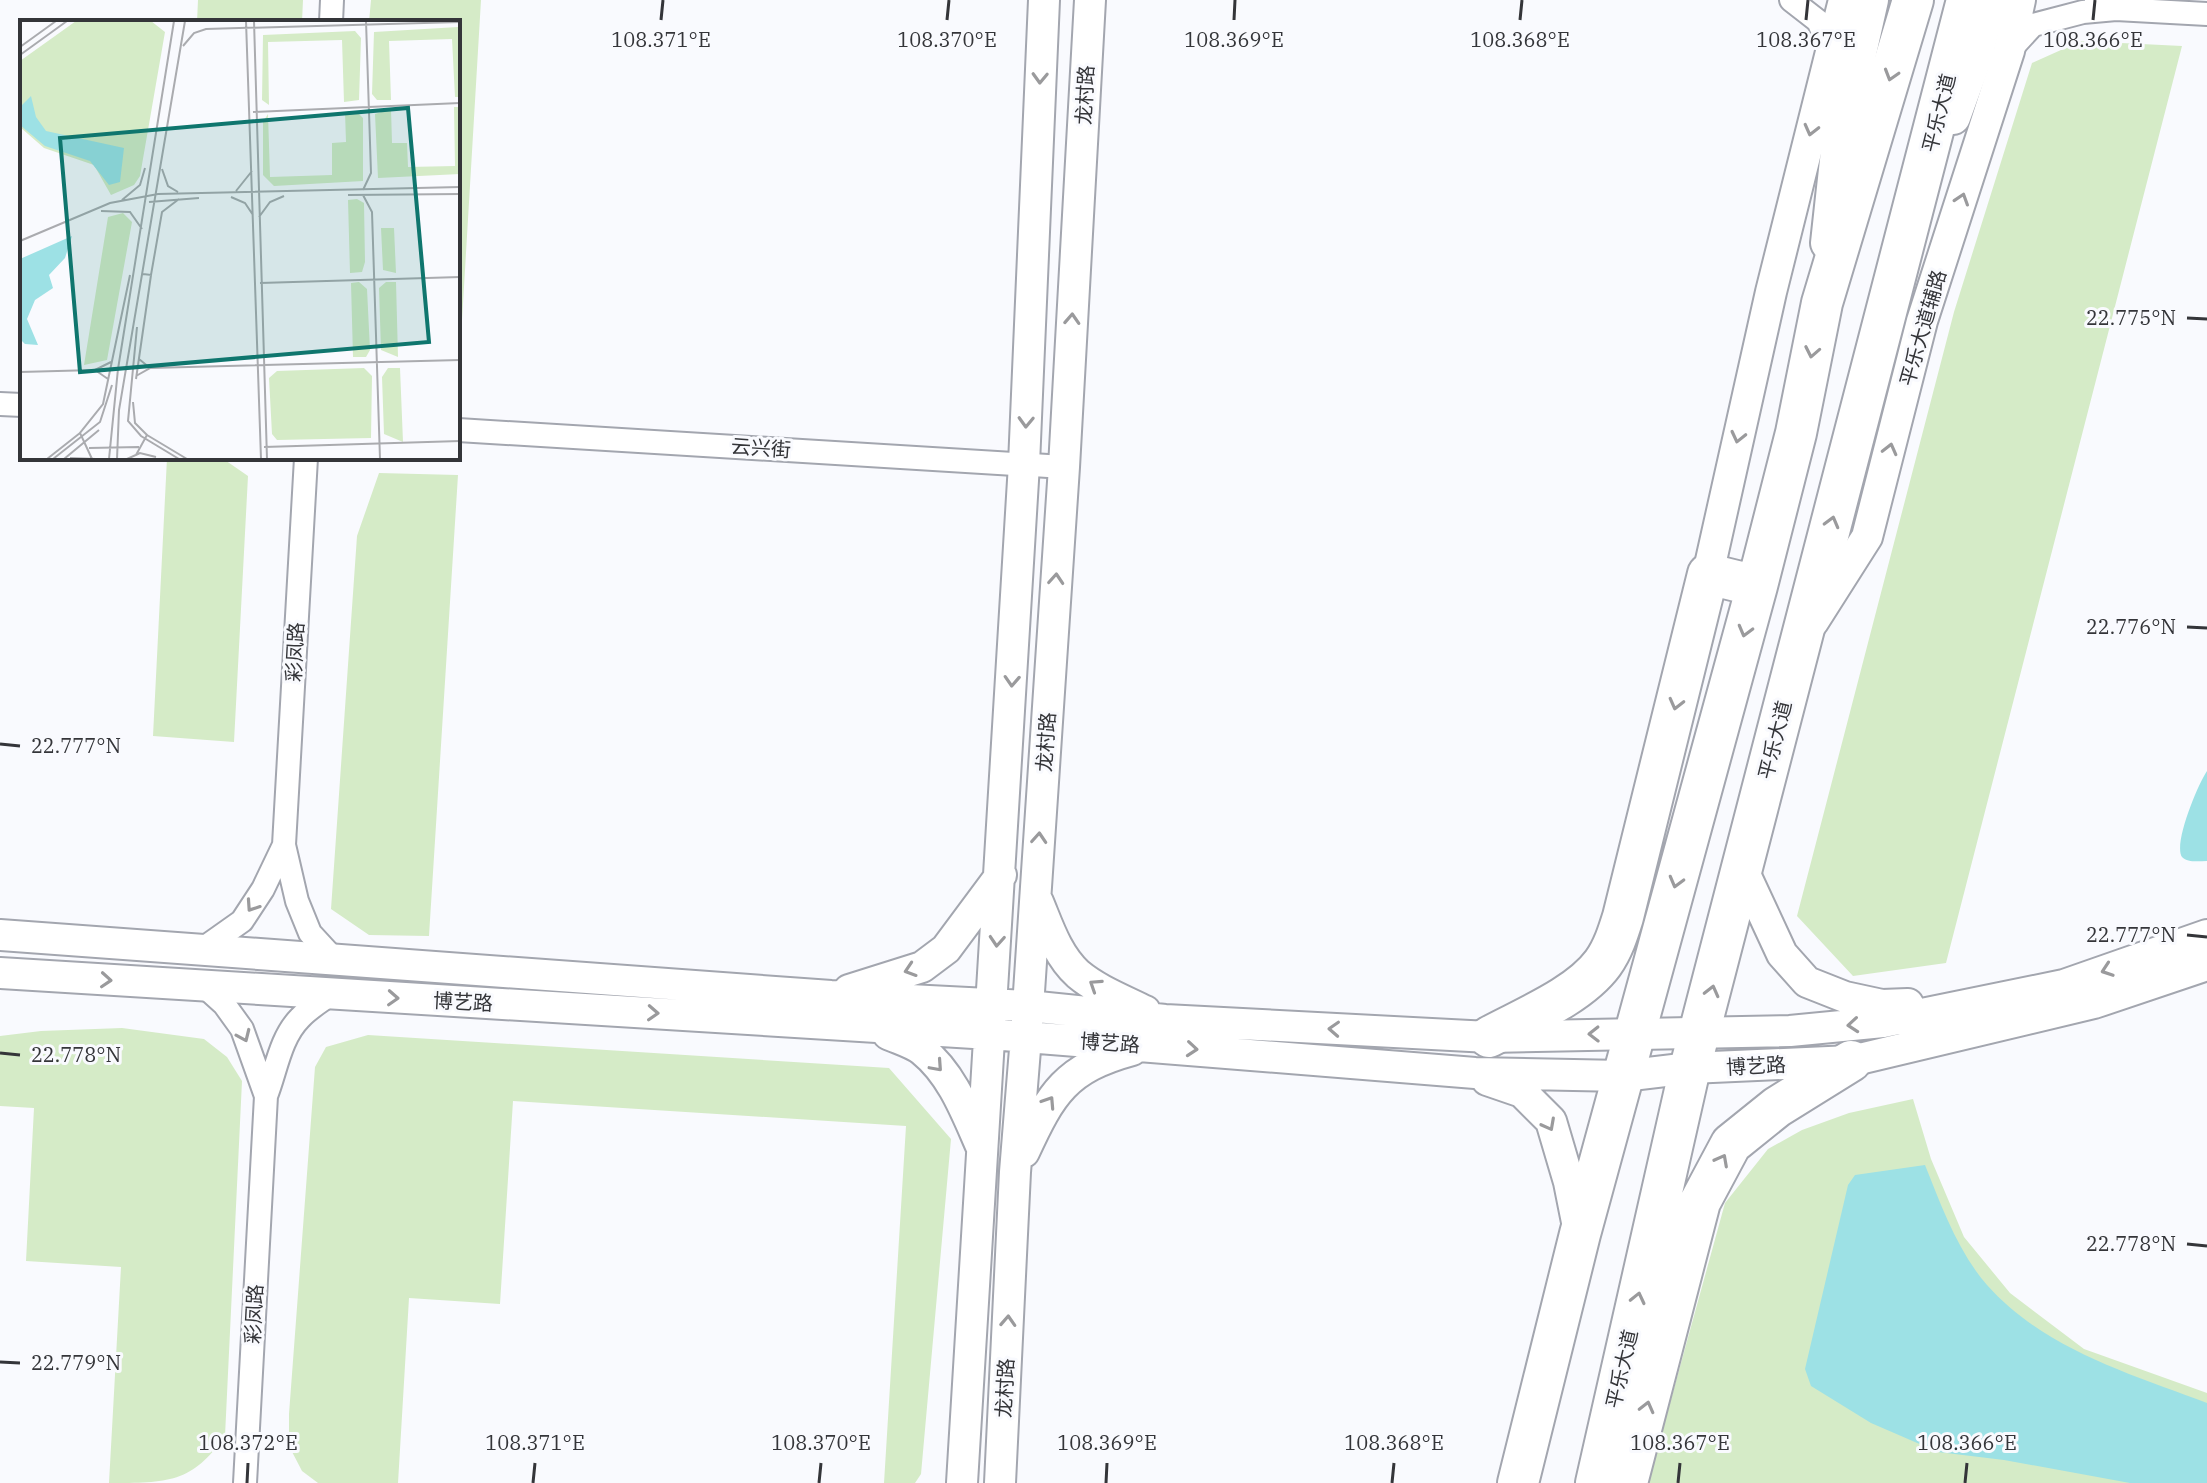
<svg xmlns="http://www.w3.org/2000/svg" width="2207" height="1483" font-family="'IBM Plex Serif','Noto Sans SC',serif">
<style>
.green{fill:#d5ebc7}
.water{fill:#9de1e5}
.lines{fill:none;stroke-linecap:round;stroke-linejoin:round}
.street-casing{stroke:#a3a6af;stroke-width:26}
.secondary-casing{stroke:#a3a6af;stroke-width:34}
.primary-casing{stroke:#a3a6af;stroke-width:38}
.highway-casing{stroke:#a3a6af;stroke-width:44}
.street{stroke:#fff;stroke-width:22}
.secondary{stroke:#fff;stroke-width:30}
.primary{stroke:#fff;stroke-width:34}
.highway{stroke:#fff;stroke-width:40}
.oneway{stroke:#9a9a9c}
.ticks{fill:none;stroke:#343539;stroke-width:3}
.labels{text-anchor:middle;stroke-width:6;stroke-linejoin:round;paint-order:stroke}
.street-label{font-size:20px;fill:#343539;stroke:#f9fafe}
.inset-road{fill:none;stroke:#aaabaf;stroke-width:2}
.view{fill:#0f766e;fill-opacity:0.15;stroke:#0f766e;stroke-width:4}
.inset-edge{fill:none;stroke:#343539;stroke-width:4}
.ticks-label{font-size:20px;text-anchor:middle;fill:#343539;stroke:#f9fafe;stroke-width:6;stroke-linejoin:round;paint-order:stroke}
</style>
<rect width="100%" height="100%" fill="#f9fafe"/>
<path class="green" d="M198,0H303L302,22H197Z
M371,0H481L458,388V22H369Z
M2081,41L2182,46L1946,963L1853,976L1797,916L1954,312L2032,63Z
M167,458H222L248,476L234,742L153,736Z
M379,473L458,475L429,936L369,935L331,909L357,536Z
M122,1028L204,1039L227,1057L242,1081L225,1436C192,1483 168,1483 109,1483L121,1267L26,1261L34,1108L0,1106V1036L41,1031Z
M368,1035L889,1068L951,1139L921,1474L915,1483H884L906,1126L513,1101L500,1304L409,1298L398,1483H318L302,1471L289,1446V1414L315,1067L326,1047Z
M1913,1099L1931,1159L1964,1237L2010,1293L2084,1349L2207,1393V1483H1648L1725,1203L1768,1149L1802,1130L1849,1113Z"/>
<path class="water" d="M2207,771V861C2199,861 2188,863 2182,857C2173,844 2198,784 2207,771Z
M1925,1165C1941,1205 1958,1252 1987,1285C2044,1349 2130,1374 2207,1403V1483H2130L2004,1460L1938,1452L1871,1423L1811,1386L1805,1369L1848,1185L1855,1175Z"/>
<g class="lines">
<g class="street-casing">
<path id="street" d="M1791,0L1818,21L1831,49
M2116,9L2207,14
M331,22L332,0
M2010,50L2033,25L2083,12L2116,9L2096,0
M0,404L22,405
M458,430L1064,467
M306,458L284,845L297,901L310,933L333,958
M201,950L242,921L263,889L284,845
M204,986L224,1004L242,1029L266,1096
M245,1483L266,1096C276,1071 280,1038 300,1018C308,1009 321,1001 331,994"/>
</g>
<g class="secondary-casing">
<path id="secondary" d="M1708,574L1771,292L1844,0
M1813,622L1867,537L1922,321L2009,51L2020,0
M1743,870L1782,954L1807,982L1845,997L1882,1005L1908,1004
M1038,902C1048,926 1057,955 1078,974C1097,990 1123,1000 1145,1011
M0,935L831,996L1028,1006L1165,1020L1489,1037L1790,1031L1883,1022L2064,985L2207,935
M0,973L990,1034L1475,1073L1623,1076L1690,1068L1851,1061L2094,1003L2207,965
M849,990L922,967L946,949L1001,875
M888,1034C899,1039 913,1043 922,1050C952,1074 966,1112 981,1146
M1487,1080L1522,1092L1551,1121L1569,1182L1579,1232
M1024,1152C1051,1093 1066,1068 1132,1050
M962,1483L1024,464L1044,0
M1000,1483L1015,1172L1026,1037L1064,467L1090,0"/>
</g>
<g class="primary-casing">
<path id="primary" d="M1953,117L1976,54L1989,0
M1828,243L1839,142L1871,0"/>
</g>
<g class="highway-casing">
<path id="highway" d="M1489,1037C1524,1018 1579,996 1603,963C1613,949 1618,933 1623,917L1708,574L1757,586
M1518,1483L1580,1234L1757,586L1796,433L1822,303L1913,0
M1596,1483L1690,1068L1967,0
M1627,1483L1700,1202L1731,1144L1777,1107L1851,1061"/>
</g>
<use href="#street" class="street"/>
<use href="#secondary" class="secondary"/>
<use href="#primary" class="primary"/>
<use href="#highway" class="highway"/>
</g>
<defs><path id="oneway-chevron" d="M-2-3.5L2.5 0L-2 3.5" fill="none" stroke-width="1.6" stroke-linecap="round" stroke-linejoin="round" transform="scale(2)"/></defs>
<g class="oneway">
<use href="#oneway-chevron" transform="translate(1891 75) rotate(107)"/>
<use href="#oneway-chevron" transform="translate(1040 78) rotate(92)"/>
<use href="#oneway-chevron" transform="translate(1811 130) rotate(104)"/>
<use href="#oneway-chevron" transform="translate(1962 199) rotate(-72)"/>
<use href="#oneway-chevron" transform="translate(1072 319) rotate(-87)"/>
<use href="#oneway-chevron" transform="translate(1812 352) rotate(101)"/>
<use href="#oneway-chevron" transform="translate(1026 422) rotate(92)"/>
<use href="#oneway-chevron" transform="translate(1738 437) rotate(103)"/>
<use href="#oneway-chevron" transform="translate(1890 449) rotate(-76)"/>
<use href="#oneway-chevron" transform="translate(1832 522) rotate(-75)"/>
<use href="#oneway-chevron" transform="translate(1056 579) rotate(-86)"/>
<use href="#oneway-chevron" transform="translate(1745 631) rotate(105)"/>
<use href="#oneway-chevron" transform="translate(1012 681) rotate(93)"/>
<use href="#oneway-chevron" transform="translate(1676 704) rotate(104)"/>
<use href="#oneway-chevron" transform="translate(1039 838) rotate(-86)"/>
<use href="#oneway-chevron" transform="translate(1676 882) rotate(105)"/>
<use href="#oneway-chevron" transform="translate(252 906) rotate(124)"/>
<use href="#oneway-chevron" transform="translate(997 941) rotate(94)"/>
<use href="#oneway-chevron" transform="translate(910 970) rotate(162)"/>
<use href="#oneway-chevron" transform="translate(2107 970) rotate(161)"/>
<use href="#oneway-chevron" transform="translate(106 980) rotate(4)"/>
<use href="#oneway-chevron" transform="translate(1095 985) rotate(-147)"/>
<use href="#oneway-chevron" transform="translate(1712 991) rotate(-76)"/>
<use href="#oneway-chevron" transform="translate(393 998) rotate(3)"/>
<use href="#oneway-chevron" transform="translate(653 1013) rotate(3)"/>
<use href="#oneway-chevron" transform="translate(1853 1025) rotate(175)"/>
<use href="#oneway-chevron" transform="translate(1334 1029) rotate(-177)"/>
<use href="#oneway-chevron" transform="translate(1594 1034) rotate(179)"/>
<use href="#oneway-chevron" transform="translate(244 1036) rotate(66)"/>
<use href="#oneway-chevron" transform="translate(1192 1049) rotate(5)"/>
<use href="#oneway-chevron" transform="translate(937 1066) rotate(48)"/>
<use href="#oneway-chevron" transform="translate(1049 1102) rotate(-57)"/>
<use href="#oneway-chevron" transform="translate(1549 1125) rotate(62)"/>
<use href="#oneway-chevron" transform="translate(1722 1160) rotate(-62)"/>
<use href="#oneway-chevron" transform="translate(1638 1298) rotate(-77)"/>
<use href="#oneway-chevron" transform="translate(1008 1321) rotate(-87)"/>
<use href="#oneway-chevron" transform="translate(1647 1407) rotate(-76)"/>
</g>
<path class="ticks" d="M661,20L663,0M947,20L949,0M1234,20L1235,0M1520,20L1522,0M1806,20L1808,0M2093,20L2095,0M2187,318L2207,319M2187,627L2207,628M0,744L20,746M2187,935L2207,937M0,1053L20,1055M2187,1244L2207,1246M0,1362L20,1363M247,1483L248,1463M533,1483L535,1463M819,1483L821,1463M1106,1483L1107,1463M1392,1483L1394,1463M1678,1483L1680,1463M1965,1483L1967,1463"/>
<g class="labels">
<g class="street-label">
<text transform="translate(1085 95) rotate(-87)" y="7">龙村路</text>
<text transform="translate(1939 113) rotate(-76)" y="7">平乐大道</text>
<text transform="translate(1923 328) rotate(-74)" y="7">平乐大道辅路</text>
<text transform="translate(761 448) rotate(4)" y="7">云兴街</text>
<text transform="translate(295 652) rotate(-87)" y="7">彩凤路</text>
<text transform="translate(1775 740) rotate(-76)" y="7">平乐大道</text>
<text transform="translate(1046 742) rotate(-86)" y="7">龙村路</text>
<text transform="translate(463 1002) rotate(3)" y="7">博艺路</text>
<text transform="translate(1110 1043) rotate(4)" y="7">博艺路</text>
<text transform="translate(1756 1066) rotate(-3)" y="7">博艺路</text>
<text transform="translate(254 1314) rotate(-87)" y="7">彩凤路</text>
<text transform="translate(1622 1369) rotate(-77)" y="7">平乐大道</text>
<text transform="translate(1005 1388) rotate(-87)" y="7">龙村路</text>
</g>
</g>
<g transform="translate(20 20)">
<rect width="440" height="440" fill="#f9fafe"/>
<path d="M56,1H131L145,12L120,156L114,165L91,175L74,145L24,128L0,107V41ZM438,7L440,77H435L432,19L369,21L371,80H357L352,74L354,12ZM335,11L341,18L339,80L324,82L322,20L248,22L249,85L242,80L243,15ZM434,87H440V154L358,158L355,94L371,89L372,123H387L388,147L435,146ZM336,91L343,98V161L254,166L243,155V102L248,94L250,157L312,155V123L326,122L325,92ZM337,179L344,183L345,242L342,252L330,253L328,180ZM103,193L112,202L87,340L64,345L88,197ZM361,208H374L376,253L363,250ZM339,262L347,269L350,330L346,337H333L331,263ZM366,262H376L378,337L361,330L359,268ZM344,348L352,356L351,418L257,420L252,414L249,358L257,351ZM368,348H380L383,422L364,414L362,357Z" fill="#d5ebc7"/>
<path d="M11,76L16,97L26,111L104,128L100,162L89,165L70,141L25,126L0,105V87ZM52,216L45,238L29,255L33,268L15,280L7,299L18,325L5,324L0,319V239Z" fill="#9de1e5"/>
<path class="inset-road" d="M226,1L241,439M234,1L247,439M163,26L174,13L186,9L440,2M0,27L36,1M0,35L47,1M233,92L440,83M142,149L148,166L158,172M343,170L351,153L346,1M216,171L232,151M328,175L440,174M343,175L352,192L360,439M211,177L225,183L233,195M102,180L120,165L125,148M129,182L179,178M81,191L110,192L122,209M239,197L250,182L264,176M0,221L90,183L138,174L440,167M123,254L131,255L142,192L159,179M240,263L440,257M117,307L108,401L121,416L159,439M130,348L440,340M0,352L75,350M116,356L130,348L119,339M88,359L75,350L91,342M116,359L131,255M113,382L115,403L127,415L116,435M127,415L167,439M244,427L440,421M69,428L119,427M50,438L76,439M27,439L60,413M33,439L80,402L92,365M44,439L79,410M72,439L60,413L83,384L110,255M89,439L98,349L154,1M97,439L99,390L165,1M107,439L120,433L136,437"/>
<path class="view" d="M388,88L409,322L60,352L40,118Z"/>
<rect width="440" height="440" class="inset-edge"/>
</g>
<g class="ticks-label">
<text x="661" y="47">108.371°E</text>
<text x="947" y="47">108.370°E</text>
<text x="1234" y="47">108.369°E</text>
<text x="1520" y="47">108.368°E</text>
<text x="1806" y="47">108.367°E</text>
<text x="2093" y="47">108.366°E</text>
<text x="2131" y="325">22.775°N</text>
<text x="2131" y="634">22.776°N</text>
<text x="76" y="753">22.777°N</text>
<text x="2131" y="942">22.777°N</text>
<text x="76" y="1062">22.778°N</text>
<text x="2131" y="1251">22.778°N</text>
<text x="76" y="1370">22.779°N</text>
<text x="248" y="1450">108.372°E</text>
<text x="535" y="1450">108.371°E</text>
<text x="821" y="1450">108.370°E</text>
<text x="1107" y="1450">108.369°E</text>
<text x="1394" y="1450">108.368°E</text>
<text x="1680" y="1450">108.367°E</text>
<text x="1967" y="1450">108.366°E</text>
</g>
</svg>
